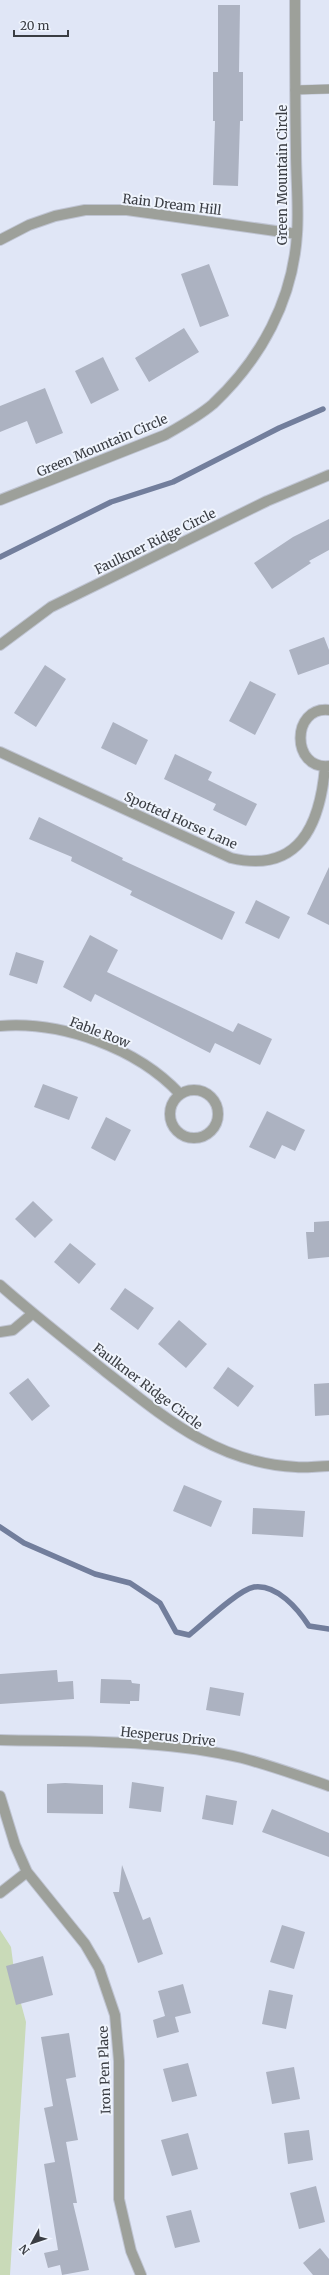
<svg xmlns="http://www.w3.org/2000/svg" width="329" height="2275" font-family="Merriweather,serif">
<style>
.green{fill:#c9dab8}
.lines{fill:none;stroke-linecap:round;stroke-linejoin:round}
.stream{stroke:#727e9c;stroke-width:5.5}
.building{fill:#acb2c1}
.lane-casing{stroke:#bfc4d2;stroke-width:10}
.street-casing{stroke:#bfc4d2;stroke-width:12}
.lane{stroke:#9da09a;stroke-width:9}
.street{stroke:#9da09a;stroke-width:10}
.labels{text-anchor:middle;stroke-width:4;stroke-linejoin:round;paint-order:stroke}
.street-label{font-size:13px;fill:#3a3d43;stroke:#eff4fd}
</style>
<rect width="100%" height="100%" fill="#e0e6f6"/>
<path class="green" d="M0,1930L11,1947L16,1985L26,2022L10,2275H0Z"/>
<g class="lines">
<path class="stream" d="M0,557L111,502L173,482L279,428L323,409
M0,1527L24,1543L95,1574L130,1583L160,1603L176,1632L189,1635C203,1624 238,1590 254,1587C277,1584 298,1609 309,1626L329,1629"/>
</g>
<path class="building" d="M218,5H240L239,72H243V121H240L238,186L213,185L215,121H213V72H218Z
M209,264L229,316L200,327L181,274Z
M184,328L199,352L149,382L135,358Z
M103,357L119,390L91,404L75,371Z
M45,388L63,433L36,444L27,421L0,432V406Z
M329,519V550L309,561L311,563L272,589L254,563L293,537Z
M324,637L329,650V664L298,675L289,650Z
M45,665L66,679L36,727L14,713Z
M250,681L276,694L255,735L229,721Z
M113,722L148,740L136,765L101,748Z
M175,754L212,772L208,780L257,804L246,826L213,810L216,804L164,779Z
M39,817L123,858L122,860L235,912L222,940L130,895L132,891L71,861L72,857L29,839Z
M329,867V925L307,914Z
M256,900L290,917L279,939L245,923Z
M90,935L118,950L107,972L233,1032L238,1023L272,1039L260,1065L215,1043L210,1053L95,994L91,1002L63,987Z
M16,952L44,961L37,984L9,975Z
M43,1084L78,1097L69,1120L34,1107Z
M267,1111L305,1130L295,1151L282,1145L275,1159L249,1147Z
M106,1117L131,1130L115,1161L91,1148Z
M33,1201L53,1220L35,1238L15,1219Z
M329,1221V1257L308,1259L306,1232H314V1222Z
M70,1243L96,1264L79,1284L54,1262Z
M125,1288L154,1308L138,1330L110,1309Z
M179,1320L207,1344L186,1368L158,1344Z
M228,1367L254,1386L238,1407L213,1388Z
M28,1378L50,1406L32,1421L9,1393Z
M329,1383V1415L315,1416L314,1384Z
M184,1485L222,1501L211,1527L173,1511Z
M253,1508L305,1511L303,1537L252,1534Z
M57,1670L58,1682L73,1681L74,1699L0,1704V1674Z
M101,1679L131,1680L132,1683L140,1684L139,1701H130V1704L100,1703Z
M210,1687L244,1693L240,1716L206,1710Z
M132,1782L164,1787L161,1812L129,1808Z
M65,1783L103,1785V1814L47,1813V1784Z
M206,1795L237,1801L233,1825L202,1819Z
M272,1809L329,1833V1857L262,1832Z
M122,1865L143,1920L150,1917L163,1954L138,1963L113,1892H119Z
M282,1925L305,1932L294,1969L270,1962Z
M43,1956L53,1995L16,2005L6,1966Z
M183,1984L191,2013L175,2017L179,2032L157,2038L153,2020L165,2016L158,1991Z
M269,1990L293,1995L286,2029L262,2024Z
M69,2033L76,2077L66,2079L78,2140L66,2142L77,2203H73L89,2270L62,2275L60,2265L48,2268L44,2253L58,2250L44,2164L55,2162L44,2108L53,2106L41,2037Z
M188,2063L197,2096L172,2102L163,2069Z
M294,2067L300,2099L272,2104L266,2072Z
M309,2130L313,2160L288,2164L284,2133Z
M188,2133L198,2169L172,2176L161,2140Z
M316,2186L325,2222L299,2229L290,2193Z
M191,2210L200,2242L175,2248L166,2216Z
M320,2248L329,2259V2275H313L303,2263Z"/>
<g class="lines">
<g class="lane-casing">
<path id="lane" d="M295,90L329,89"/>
</g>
<g class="street-casing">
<path id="street" d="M0,240L29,225L55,216L85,210H127L297,234
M0,500L165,435C181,426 199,416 213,404C261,359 293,300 297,234C299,207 296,179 296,152C295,101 295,51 295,0
M0,645L51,607L267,501L329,475
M329,710C291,706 291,770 329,766
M0,752L231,858C299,874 320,825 325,767
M0,1026C62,1021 137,1048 180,1094
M170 1114a24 24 0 1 1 48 0a24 24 0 1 1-48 0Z
M0,1285C34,1315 70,1343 106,1372C165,1418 217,1463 296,1467C306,1468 318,1466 329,1466
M0,1332L13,1330L32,1314
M0,1740C80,1742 164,1739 242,1758C272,1766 300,1776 329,1786
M0,1796L15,1845L27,1872L85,1944L99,1968L115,2015L119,2061V2199L131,2251L141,2275
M0,1893L27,1872"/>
</g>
<use href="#lane" class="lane"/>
<use href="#street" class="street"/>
</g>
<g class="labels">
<g class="street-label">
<text transform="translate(282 175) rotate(-90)" y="5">Green Mountain Circle</text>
<text transform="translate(172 204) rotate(7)" y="5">Rain Dream Hill</text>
<text transform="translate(102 445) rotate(-23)" y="5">Green Mountain Circle</text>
<text transform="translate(155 541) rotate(-26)" y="5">Faulkner Ridge Circle</text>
<text transform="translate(181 820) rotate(24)" y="5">Spotted Horse Lane</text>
<text transform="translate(100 1032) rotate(21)" y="5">Fable Row</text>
<text transform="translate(148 1386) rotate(37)" y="5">Faulkner Ridge Circle</text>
<text transform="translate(168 1736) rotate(6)" y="5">Hesperus Drive</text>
<text transform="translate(104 2070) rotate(-92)" y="5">Iron Pen Place</text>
</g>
</g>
<g transform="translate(32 2243) rotate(230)" stroke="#eff4fd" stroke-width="3" paint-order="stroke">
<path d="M0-3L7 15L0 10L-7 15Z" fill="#3a3d43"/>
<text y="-6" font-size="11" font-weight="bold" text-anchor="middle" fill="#3a3d43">N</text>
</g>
<path d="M14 30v6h54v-6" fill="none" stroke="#3a3d43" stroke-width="2"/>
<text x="20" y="30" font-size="12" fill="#3a3d43" stroke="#eff4fd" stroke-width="3" paint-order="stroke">20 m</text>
</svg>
